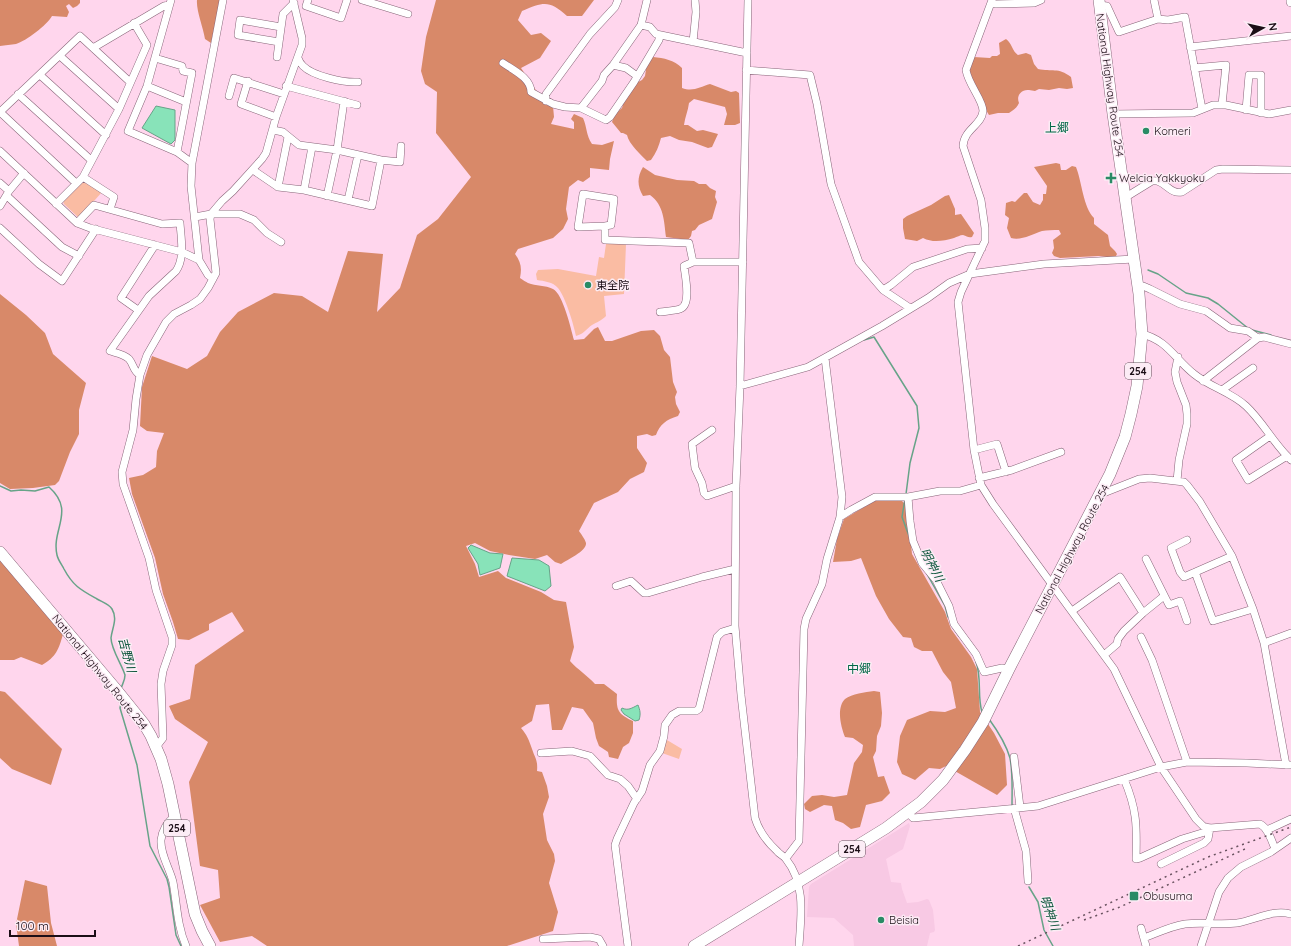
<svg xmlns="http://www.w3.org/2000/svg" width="1291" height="946" font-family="Quicksand,'Noto Sans JP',sans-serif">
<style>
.built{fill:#f8c9e4}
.green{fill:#fabca3}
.forest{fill:#d88969}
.water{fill:#88e3b9;stroke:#67a388}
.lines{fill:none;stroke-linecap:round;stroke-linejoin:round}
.stream{stroke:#67a388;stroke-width:1.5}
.minor-casing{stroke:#886579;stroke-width:8}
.major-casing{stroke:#886579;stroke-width:10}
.highway-casing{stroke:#886579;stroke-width:12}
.minor{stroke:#fff;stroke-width:7}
.major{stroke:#fff;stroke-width:9}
.highway{stroke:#fff;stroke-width:11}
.rail{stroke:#69525f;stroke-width:1.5;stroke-dasharray:2 4;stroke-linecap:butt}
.poi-dot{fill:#298b65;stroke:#fcecf5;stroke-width:1.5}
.labels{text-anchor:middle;stroke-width:3;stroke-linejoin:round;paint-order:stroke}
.shield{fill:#fcecf5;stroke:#5e5159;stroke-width:1}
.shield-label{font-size:10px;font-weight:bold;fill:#1b0e16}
.street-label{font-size:11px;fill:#1b0e16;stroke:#fcecf5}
.poi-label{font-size:11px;fill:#1b0e16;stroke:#fcecf5;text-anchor:start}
.neighbourhood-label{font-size:12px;fill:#006847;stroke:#fcecf5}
.water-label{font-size:12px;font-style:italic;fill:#0b553b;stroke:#fcecf5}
</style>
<rect width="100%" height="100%" fill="#ffd6ed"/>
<path class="built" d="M909,823L910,826L903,849L886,859L891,882L901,883L902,889L907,903L918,902L927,899L929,900L933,910L935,930L934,932L930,933L927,946H854L853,935L834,918L807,917L809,887L811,884Z"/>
<path class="green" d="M87,181L102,192L79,218L64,204L63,201L81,182Z
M606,244H626L624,294L604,296L606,316C601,321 597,322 592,325C586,329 584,334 576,336C574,325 565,296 558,288C553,282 544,281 537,280L536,274L538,270L558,269L596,276L599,257L604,258Z
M667,740L682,749L679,759L662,753Z"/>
<path class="forest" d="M0,0H80V3L77,6L73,8L69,4L66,6L69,12L67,17L52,16C47,25 26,41 16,44C11,45 5,45 0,46Z
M197,0H220L211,43L205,39C203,27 196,10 197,0Z
M436,0H594L582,16H567C549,0 544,2 522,11L518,20L531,35L541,33L551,41L540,58L521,68L546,105L553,106L554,117L551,124L574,129V122L571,119L574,114L583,118C587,127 586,135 592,144L602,145L614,141L610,159L609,170L590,168V177L583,182L578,180L569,187L566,209L568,219L563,229L553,238L518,249L515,254C521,262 522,268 520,278C523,280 526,282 528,283C536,286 545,285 553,289C563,294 571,329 574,340L584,339L594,329L598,327L605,341H612L641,331L654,330L660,336L664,350L670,357L673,382L677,392L675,397L676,404L680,412L678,416C666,420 660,424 656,435L652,436L647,434L637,436V448L647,463L644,472L630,479L618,492L594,503L579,531C581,534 585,539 586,543C587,551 567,560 561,564L555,562L547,555L535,559L509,555L490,551L475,543L466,546L475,564L479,577L498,571L506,578L541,592L554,600L566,602L574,647L570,661C578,670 587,675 595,684H604L617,694C616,710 618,714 633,721V733L629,743L623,747L618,759L609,757L608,752L599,746L596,738L593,723L583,709L572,707L562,730H552L549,704L536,705L532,721L521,728C527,735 529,740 532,749C535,758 538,760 537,771L542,772L547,786L549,797L543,814L547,840L554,854L555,861L549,883L558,912L553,931L507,946H267L252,936L220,942L200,905L220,898L218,870L200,866L189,782L208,742L175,719L169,706L190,699L195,665L244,631L232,612L209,624V630L189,640L178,639L173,622L163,594L155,558L132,494L129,478L143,475L156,467L157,451L164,433L147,431L140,426L142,387L152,356L187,369L207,356L220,332L238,312L274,293L302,296L328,312L348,251L383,254L377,312L400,288L417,235L438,219L471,177L436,133L437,92L425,84L421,71L426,37Z
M1006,39C1012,43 1012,51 1018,55L1026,53L1031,55L1034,64L1038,69C1052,72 1058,67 1071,77L1073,88L1067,89L1059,88L1049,90L1039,89L1035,91C1033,91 1031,90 1029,90C1021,89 1016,96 1019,103C1017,108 1013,110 1009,113H998L989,115L967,79L969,65L974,57L990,58L992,56H997L1000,54L999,43Z
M653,57C664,58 674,60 682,68V88C693,92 700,87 710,84L731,92L736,91L739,93L740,123L735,125H724L727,114L725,107L694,99L689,103C688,111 685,117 684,125H688L697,131L703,130L718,134L712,147L708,148L692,142L679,140L670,136L661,138C659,146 656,153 651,160L647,161C640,154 629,144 627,135L623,133H621L612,122L615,114L622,108L624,101L630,94L636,83L642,80L645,76L647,63Z
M1056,163L1060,164L1061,170H1066L1072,166L1076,167C1082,182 1083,207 1094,218V224L1108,235L1110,246L1115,251L1117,254L1115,258L1099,256L1060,258L1054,256L1052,253L1054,248L1053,240L1061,234L1059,230C1053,230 1047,230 1042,231C1033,234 1021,241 1011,238L1007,228L1009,218L1005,215L1006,203L1012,201L1015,202L1024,193H1027L1033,202L1040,205L1043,200V194H1046L1047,186L1034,167Z
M643,167L655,175L677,180L694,181L699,184H706L710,188L716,191L715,197L717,202L712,219L699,225L695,230L692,231L691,236L688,240L666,237C664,221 664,205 650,195L643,196C637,186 637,177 643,167Z
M949,195L955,209V215L961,214L974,233L972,237C968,238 967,236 963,235C960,235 957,237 954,238C943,241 933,243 923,238L917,241L905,239L903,228V219L907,216L931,205L945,196Z
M0,294L26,315L45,333L53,354L86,383L79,410V434L70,452L59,481L55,485L33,488L10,489L0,483Z
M876,500L902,501L907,506L912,554L945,612L951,629L971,657L977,669L980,712L994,733L1005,754L1007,785L997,795L946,766L940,769L929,768L915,780L902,774L897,762L900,736L907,720L930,711L945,712L956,708L951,682L943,672L932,651H922L914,647L911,638L903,637L889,619L876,596L861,558L851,561L833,562L837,539L844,519Z
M0,557L63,634C59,649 56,657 42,665L21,657L14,660H0Z
M0,691L5,692L62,749L51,785L12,769L0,758Z
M874,691L880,692L882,713L881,726L877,736L876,751L873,757L878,777L884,776L890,793L882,801L866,805L860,827L851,829L843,823L835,820L832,806L824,805L810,812L805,809L804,804L812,796L822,795L834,797L847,795L854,763L862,752L863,745L853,738L845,737C841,727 836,708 845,699C852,694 865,692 874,691Z
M25,880L47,886L51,923L57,946H19L16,924Z"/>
<path class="water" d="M156,106L175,110V140L171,144L142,128Z
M471,545L490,553L503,554L500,568L480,575L478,564L468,548Z
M512,558L539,560L549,566L551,586L545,591L507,576Z
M638,705C640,710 641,714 639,720L635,721L624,714L621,710L622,708C628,711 632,708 638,705Z"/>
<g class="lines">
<path class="stream" d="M1148,270L1158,274L1186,293L1208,298L1218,304L1249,329
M1252,330L1271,335
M864,340L874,337L917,406L919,428L910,463L906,494
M0,486L11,491L21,490L35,491L49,487C76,511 51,529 57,555C58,560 62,565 64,569C73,586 81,590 97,599C102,602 109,604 112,609C118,619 112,628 111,638C111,649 122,665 125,675C125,681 122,684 121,689
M905,499L902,517L909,536
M927,574L945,606L948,617
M952,626L959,636
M976,662C982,678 977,696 982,712
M121,703L120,708L137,765L150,846L167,879L169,887L176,935L181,946
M989,719C997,730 1006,744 1010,758C1013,773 1012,790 1012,806
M1029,887L1038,902L1044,930L1053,946"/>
<g class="minor-casing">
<path id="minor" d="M171,0L147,86L128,131L177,152L192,163
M308,0L306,6L341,18L347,0
M362,0L408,14
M748,0L740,386L736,486L735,626L741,695L755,818C759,831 766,841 777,851C779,854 784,856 786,859C806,884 801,916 799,946
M992,0L966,70C968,84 983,100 983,111C982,125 964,129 963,146L981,200L985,228V241L961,292L958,302L974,450L981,485L993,504L1114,669L1161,767L1196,819L1203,826L1210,828L1260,824C1268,828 1272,841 1275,849
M1154,0L1158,19
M991,3L996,4L1034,3L1041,0
M1099,5L1107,6L1119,32L1158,19L1168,20L1185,17L1202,109
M641,25L650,27L656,34L747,53
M279,42L238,35L240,20L281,27
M693,42L696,12L695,0
M1190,47L1291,36
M93,48L164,6L169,5
M60,56L119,109
M277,57L283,14L294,3
M155,58L182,66L183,71L192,73L177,152
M298,58C299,61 301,64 303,66C313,76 344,83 358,82
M503,63C513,70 531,78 531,92L553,104L565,107L581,108L606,120L610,117L634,82L659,40L660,35
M613,65L626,68L637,76
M1194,68L1226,65L1222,105
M746,70L810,75L817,104L831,184L859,262L883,290L910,308
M40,75L106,135
M248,81L241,104L276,117
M147,86L186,102
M286,86L357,105
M18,94L91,160
M229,96L234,78L284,94
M546,101V94L590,34L615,7L618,0
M581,108L602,81L604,75L613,65L641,25L647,0
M1246,110L1249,75H1261V113
M0,112L80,36L130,82
M0,112L76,183
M1113,114L1193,113L1213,105H1226L1269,114L1291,110
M0,151L77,223L90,228L182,252L199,260
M381,160L400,162L401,146
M253,170L278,187L304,190L372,206L381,160L337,150L299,145L283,132L273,130
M83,177L114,197L110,209
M0,183L9,191
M278,187L288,137
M304,190L312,147
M7,196L62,247L79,256
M327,196L337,150L344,101
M1126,197L1152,181C1165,179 1169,195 1182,192L1216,170L1223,169L1291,170
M348,200L358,155
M56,204L83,177L119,109L147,45L134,23
M0,206L9,191L24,173
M195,217L211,214H240L254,220L267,233L281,242
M77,223L94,205L162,224L180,223C181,238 185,258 176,271L149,296L110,351C116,353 124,354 129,359C134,365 133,371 140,375
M605,226L611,225L614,199L583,194L578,227L605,226V240L689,243L693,262H743
M0,228L39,264L62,281L96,229
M213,279L208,275L199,260L191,186L192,163L223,0
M1138,286H1143L1150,289L1180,304L1206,311L1230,328L1248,331L1258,338
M883,290L891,285L913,267L967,249L982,248
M138,310L121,298L155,245
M660,312C666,311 674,311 680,309C692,305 685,276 684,266L693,262
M1142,334C1167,340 1175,359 1194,374C1210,387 1231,392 1246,406C1263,422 1274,444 1291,460
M1203,381L1258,338L1264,337L1291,344
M740,386L808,367L882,326L928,298L949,283L970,274L1044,264L1134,259
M1222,390L1253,368
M712,430L692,444L695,468L702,483L704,493L707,496L736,486
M1270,436L1236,460L1248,480L1287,456
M974,450L997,444L1006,472
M979,478L1012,470L1061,452
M1177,481L1179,460L1187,424V414L1186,405L1177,382L1175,372L1178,357
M1101,494L1139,479L1150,478L1184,482L1187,485L1200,502L1232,556L1253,609L1264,643L1286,765
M908,497L910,521L913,541L922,563L936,580L949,606L954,624L976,654L984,672L1002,668L1009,669
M840,517L851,510L875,497H908L940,491H960L981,485
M1187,540L1171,548L1180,572L1184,577L1232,556
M1146,559L1169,605L1180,601L1187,621
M1195,572L1213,621L1253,609
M616,586L631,581L644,593H648L702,577L735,569
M1072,611L1120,577L1143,613
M1141,637L1152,660L1187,762
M1264,643L1291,633
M1104,655L1117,644L1118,639L1124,631L1143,613L1164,596
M156,747L163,738L161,684L163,671L172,645V637L156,590L149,558L123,484L122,472L133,430L136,399L140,375L147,355L166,322L174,314L191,305L200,299L208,288L216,273L210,219L211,214L222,201L233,191L262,159L266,153L276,117L302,45V38L293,0
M541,753L572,751L590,756L608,775L620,779L628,786L637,799
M1014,757L1020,807
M1124,779C1137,809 1137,826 1136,859L1140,858L1182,839L1205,832L1210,828
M1014,808L1026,851L1028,881
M908,813L913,818L1038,806L1161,767L1187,762L1247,763L1291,765
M175,817C167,821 162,831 161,840C160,854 170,869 173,882C177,904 177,925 186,946
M1267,830L1291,819
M786,858L799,841L804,629L806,619L822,584L827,559L840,517L842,497L825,358
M1161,864L1204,843L1208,839L1210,828
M1141,928L1146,946
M1144,938C1157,933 1171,926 1185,924C1202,922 1220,925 1237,923C1256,920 1272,909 1291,914
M543,939L590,937L599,939L603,946
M628,946L615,845L617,839L634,803L642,791L650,765L660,751L664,736L665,725L672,715L679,711H696L699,709L717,637L722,632L735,628
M1201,946L1219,892L1228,878L1241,867L1271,852L1291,838"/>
</g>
<g class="major-casing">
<path id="major" d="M1291,0V2"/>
</g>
<g class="highway-casing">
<path id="highway" d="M0,552L115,688L144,724L151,736L161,759L168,784L195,914L202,931L210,946
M694,946L886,828L921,802L943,780L965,750L983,722L1009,669L1110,474L1125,437L1131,414L1137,386L1142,334L1139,294L1113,114L1099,0"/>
</g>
<use href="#minor" class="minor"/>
<use href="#major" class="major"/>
<use href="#highway" class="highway"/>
<path class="rail" d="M1084,920L1120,907L1247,848
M1018,946L1208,857L1291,827"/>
</g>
<g class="poi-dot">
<circle cx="1146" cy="131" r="4"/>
<path d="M1109 172h4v4h4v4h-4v4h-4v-4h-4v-4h4z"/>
<circle cx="588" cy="285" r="4"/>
<rect x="1129" y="891" width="10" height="10" rx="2"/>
<circle cx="881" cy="920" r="4"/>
</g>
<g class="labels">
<g class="shield">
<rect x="1125" y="363" width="26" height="16" rx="3"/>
<rect x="164" y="820" width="26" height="16" rx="3"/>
<rect x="839" y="841" width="26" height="16" rx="3"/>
</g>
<g class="shield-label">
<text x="1138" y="375">254</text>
<text x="177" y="832">254</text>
<text x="852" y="853">254</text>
</g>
<g class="street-label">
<text transform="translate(1110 85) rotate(82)" y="4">National Highway Route 254</text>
<text transform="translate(1072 549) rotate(-62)" y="4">National Highway Route 254</text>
<text transform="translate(100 672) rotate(51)" y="4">National Highway Route 254</text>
</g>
<g class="poi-label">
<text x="1154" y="135">Komeri</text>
<text x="1119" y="182">Welcia Yakkyoku</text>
<text x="596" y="289">東全院</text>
<text x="1143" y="900">Obusuma</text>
<text x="889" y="924">Beisia</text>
</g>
<g class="neighbourhood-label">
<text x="1057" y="132">上郷</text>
<text x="859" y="673">中郷</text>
</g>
<g class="water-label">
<text transform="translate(932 565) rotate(62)" y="4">明神川</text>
<text transform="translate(127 655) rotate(75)" y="4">吉野川</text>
<text transform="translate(1050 913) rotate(71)" y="4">明神川</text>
</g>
</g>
<g transform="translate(1263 28) rotate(82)" stroke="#fcecf5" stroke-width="3" paint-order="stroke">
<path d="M0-3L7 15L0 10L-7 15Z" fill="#1b0e16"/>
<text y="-6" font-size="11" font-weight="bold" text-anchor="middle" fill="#1b0e16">N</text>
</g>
<path d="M10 930v6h85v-6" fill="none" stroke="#1b0e16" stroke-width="2"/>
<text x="16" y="930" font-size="12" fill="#1b0e16" stroke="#fcecf5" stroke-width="3" paint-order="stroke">100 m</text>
</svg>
